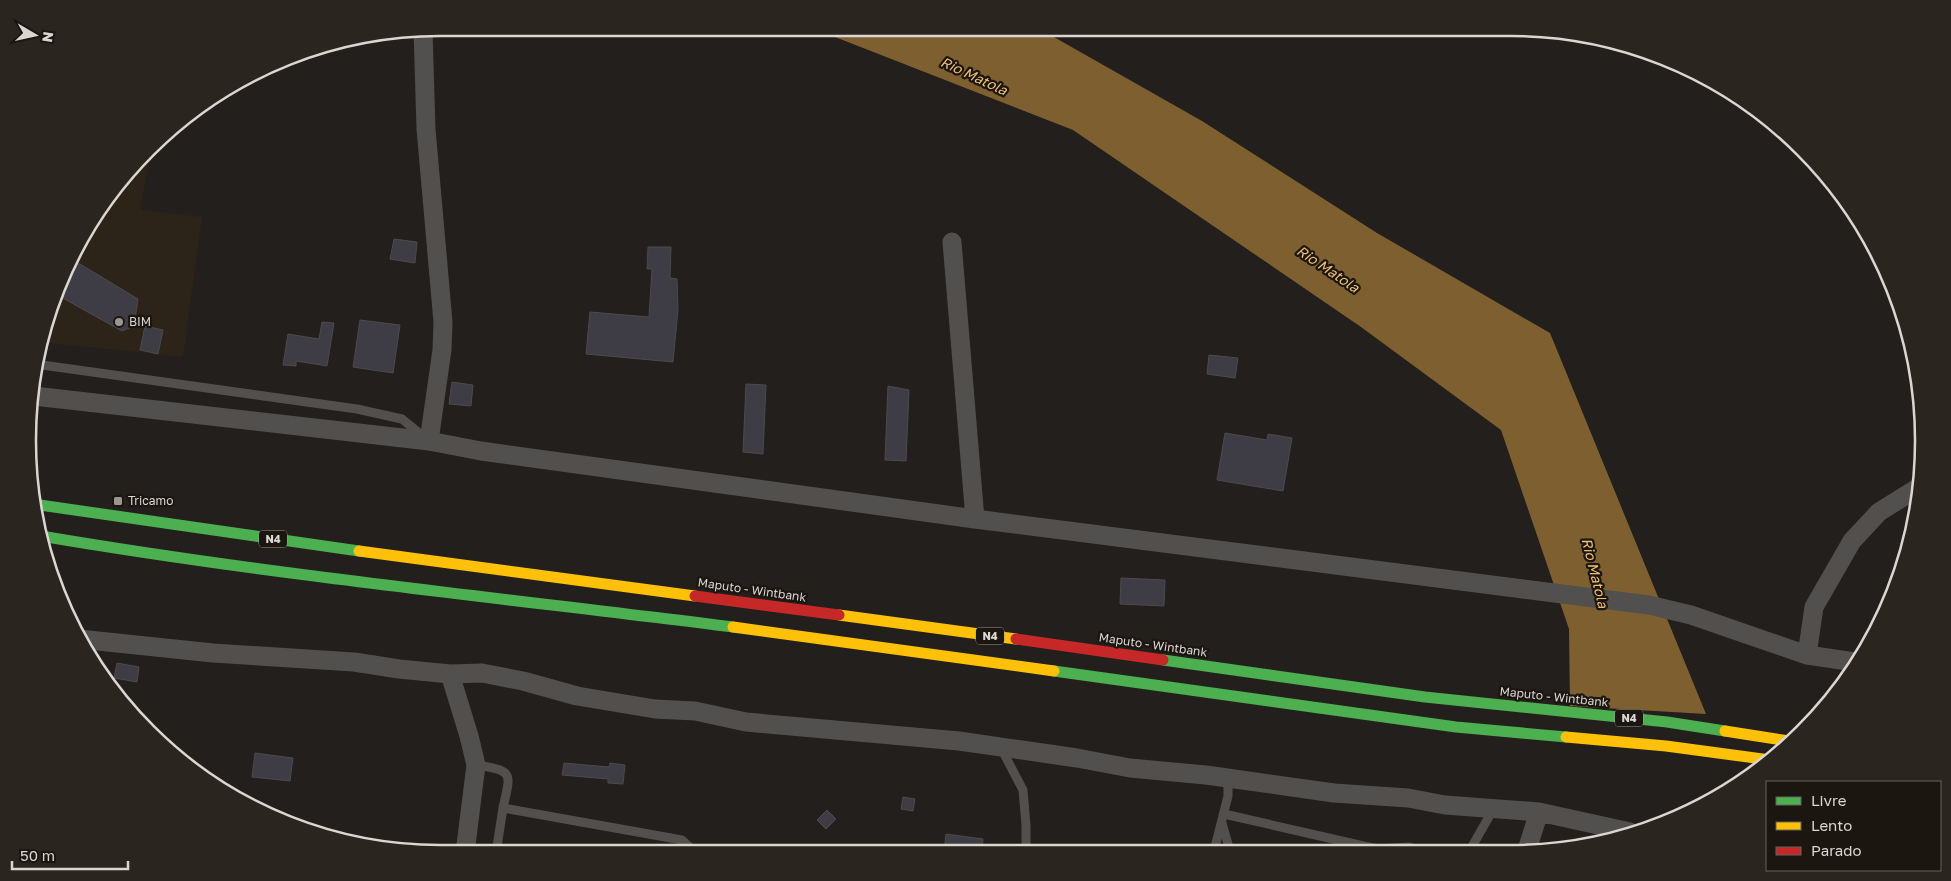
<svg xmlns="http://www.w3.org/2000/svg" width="1951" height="881" font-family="'Golos Text',sans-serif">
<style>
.built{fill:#2c2419}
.water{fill:#7e6030}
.building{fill:#3e3c44;stroke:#4c4b4b}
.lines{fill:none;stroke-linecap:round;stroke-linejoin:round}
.lane{stroke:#52504e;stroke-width:9}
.street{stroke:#52504e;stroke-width:19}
.fast{stroke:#4caf50;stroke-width:11}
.slow{stroke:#ffc107;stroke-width:11}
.jam{stroke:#c62828;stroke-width:11}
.poi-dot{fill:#9a9692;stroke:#1b1710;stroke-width:2}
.labels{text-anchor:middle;stroke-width:4.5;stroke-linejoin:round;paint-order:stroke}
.shield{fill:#1b1710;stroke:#a19d97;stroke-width:1}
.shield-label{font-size:11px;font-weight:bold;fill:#dad6d1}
.poi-label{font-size:12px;fill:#dad6d1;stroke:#1b1710;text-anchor:start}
.street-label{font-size:12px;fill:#dad6d1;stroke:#1b1710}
.water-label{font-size:14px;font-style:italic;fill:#f0be72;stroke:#1b1710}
.rim{fill:none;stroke:#dad6d1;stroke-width:2.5}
</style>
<rect width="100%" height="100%" fill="#221f1c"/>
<path class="built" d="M149,153L141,210L202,217L183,357L42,342L83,234Z"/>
<path class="water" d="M812,28H1038L1202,121L1377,233L1550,333L1706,714L1570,706L1569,629L1501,430L1361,327L1073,130Z"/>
<path class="building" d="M394,239L417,242L415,263L390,259Z
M648,247H671L670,278L677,279L678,310L673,362L586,354L590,312L649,317L652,269H647Z
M72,264H80L138,299L134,326L122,331L59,296Z
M360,320L400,325L393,373L353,367Z
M322,322L334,323L327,366L296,361V366L283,365L288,334L319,339Z
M145,326L163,330L158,354L140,350Z
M1209,355L1238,358L1235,378L1207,374Z
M452,382L473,385L471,406L449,404Z
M746,384L766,385L763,454L743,452Z
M888,386L909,390L906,461L885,460Z
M1225,433L1267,440L1268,434L1292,438L1283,491L1217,480Z
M1121,578L1165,580L1164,606L1120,604Z
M117,663L139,667L137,682L114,678Z
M255,753L293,758L290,781L252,777Z
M564,763L609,767L610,763L625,765L623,784L608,783V779L562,775Z
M903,797L915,799L913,811L901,809Z
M827,810L836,819L826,829L817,820Z
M946,834L983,839L982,852H944Z"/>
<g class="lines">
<path class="lane" d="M35,364L357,409L402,419L424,437
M1001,748L1023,790L1026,825V852
M476,765C514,771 511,772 503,808L682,840L693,850L694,853
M1224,814L1377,849L1409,847L1416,850
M1222,823L1230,851
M1470,850L1494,808
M1214,851L1228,796V778
M496,853L503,808"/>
<path class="street" d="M423,30L426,129L443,322L442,350L429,441L481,451L975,519L1649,605L1691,615L1807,655L1855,662
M952,242L975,519
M34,396L429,441
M79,639L213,653L354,662L399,669L450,674L482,673L523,681L577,696L655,709L695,711L746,722L959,741L1077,758L1130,768L1206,775L1334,793L1408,798L1445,805L1539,812L1527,850
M1807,655L1814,607L1852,541L1879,512L1919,487
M450,674L469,736L476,765L465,853
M1539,812L1630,832"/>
<path class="fast" d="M33,504L359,551
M41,536C271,575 502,598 733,627
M1163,660L1425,697L1667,722L1725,731
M1054,671L1456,727L1566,737"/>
<path class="slow" d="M359,551L695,596
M839,615L1016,639
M733,627L1054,671
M1725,731L1789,741
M1566,737L1666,746L1770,760"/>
<path class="jam" d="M695,596L839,615
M1016,639L1163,660"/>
</g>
<g class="poi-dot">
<circle cx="119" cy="322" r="5"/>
<rect x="113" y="496" width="10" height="10" rx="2.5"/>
</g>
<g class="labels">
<g class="shield">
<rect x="259" y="530.5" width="28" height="17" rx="4"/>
<rect x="976" y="627.5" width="28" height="17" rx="4"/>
<rect x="1615" y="709.5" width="28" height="17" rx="4"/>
</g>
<g class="shield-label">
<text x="273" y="543">N4</text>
<text x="990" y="640">N4</text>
<text x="1629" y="722">N4</text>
</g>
<g class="poi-label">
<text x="129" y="326">BIM</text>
<text x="128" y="505">Tricamo</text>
</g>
<g class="street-label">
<text transform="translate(752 590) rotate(8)" y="4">Maputo - Wintbank</text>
<text transform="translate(1153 645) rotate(8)" y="4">Maputo - Wintbank</text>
<text transform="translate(1554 697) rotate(6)" y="4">Maputo - Wintbank</text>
</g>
<g class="water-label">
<text transform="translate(974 76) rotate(25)" y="5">Rio Matola</text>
<text transform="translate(1328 269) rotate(34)" y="5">Rio Matola</text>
<text transform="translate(1595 573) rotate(76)" y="5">Rio Matola</text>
</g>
</g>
<path d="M0 0H1951V881H0ZM440 36H1511A404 404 0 0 1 1915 440V441A404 404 0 0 1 1511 845H440A404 404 0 0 1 36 441V440A404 404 0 0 1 440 36Z" fill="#2a261f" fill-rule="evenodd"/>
<path class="rim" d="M440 36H1511A404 404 0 0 1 1915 440V441A404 404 0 0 1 1511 845H440A404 404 0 0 1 36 441V440A404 404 0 0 1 440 36Z"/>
<rect x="1766" y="781" width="175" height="90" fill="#1b1710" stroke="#67635d"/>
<rect x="1776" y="797" width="25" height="8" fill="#4caf50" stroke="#67635d"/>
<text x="1811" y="806" font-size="15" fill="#dad6d1">Livre</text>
<rect x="1776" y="822" width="25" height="8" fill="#ffc107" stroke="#67635d"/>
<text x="1811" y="831" font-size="15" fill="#dad6d1">Lento</text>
<rect x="1776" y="847" width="25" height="8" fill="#c62828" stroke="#67635d"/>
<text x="1811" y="856" font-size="15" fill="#dad6d1">Parado</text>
<g transform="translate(35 35) rotate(99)" stroke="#1b1710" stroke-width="4" paint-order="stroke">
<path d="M0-4L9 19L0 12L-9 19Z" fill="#dad6d1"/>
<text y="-8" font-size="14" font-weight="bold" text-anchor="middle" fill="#dad6d1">N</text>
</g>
<path d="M12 861v8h116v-8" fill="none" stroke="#dad6d1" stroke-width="2.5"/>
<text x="20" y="861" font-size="15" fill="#dad6d1" stroke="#1b1710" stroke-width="4" paint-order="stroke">50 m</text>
</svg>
